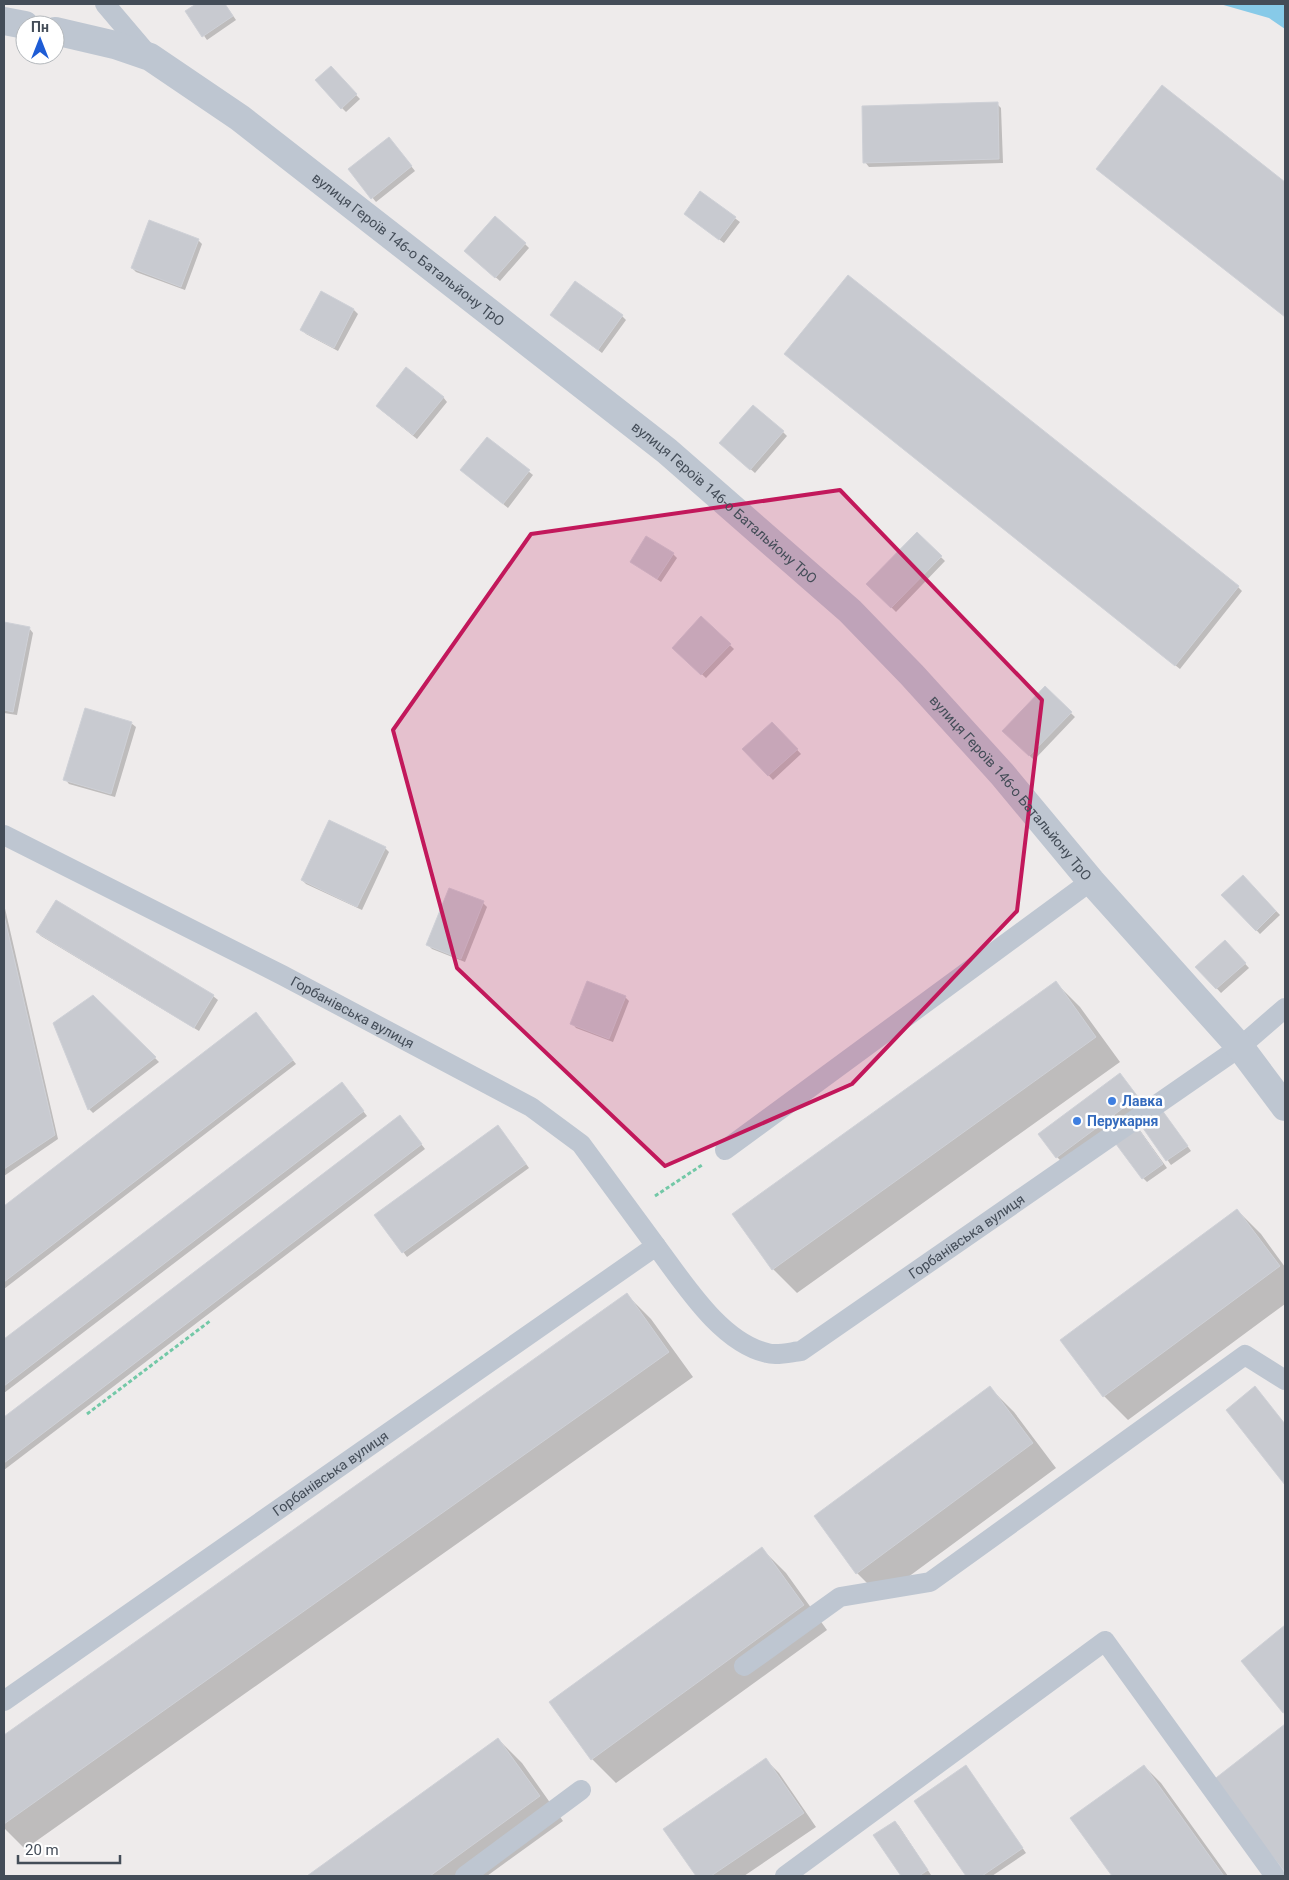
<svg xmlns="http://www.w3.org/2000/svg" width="1289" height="1880" font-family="Roboto,sans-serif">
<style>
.water{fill:#87cae8}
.shadow{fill:#0003}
.building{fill:#c8cad0;stroke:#cfd1d7}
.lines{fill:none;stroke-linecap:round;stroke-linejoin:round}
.path{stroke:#73c8a7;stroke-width:3;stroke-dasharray:4 2.5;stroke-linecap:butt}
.lane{stroke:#bec6d1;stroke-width:20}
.street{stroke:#bec6d1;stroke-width:28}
.marked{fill:#c2185b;fill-opacity:0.2;stroke:#c2185b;stroke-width:4;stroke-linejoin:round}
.shop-dot{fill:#3f7fe0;stroke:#fff;stroke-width:2}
.labels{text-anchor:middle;stroke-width:5;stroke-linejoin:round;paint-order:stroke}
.street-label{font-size:14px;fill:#444d58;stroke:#fff}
.shop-label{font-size:14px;font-weight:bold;fill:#366cbe;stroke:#fff;text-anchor:start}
</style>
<rect width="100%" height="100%" fill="#eeebeb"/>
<path class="water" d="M1220,4H1285V29L1269,18Z"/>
<path class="shadow" d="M198,4H225L236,20L207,40L187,11Z
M330,68L360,99L346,112L342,108Z
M1162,87L1285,183V316L1102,173Z
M997,104L1001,108L1003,163L869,167L865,162Z
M392,142L415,171L376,202L349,169Z
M701,193L740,222L724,243L685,214Z
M198,240L202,244L185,290L136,272L132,268Z
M525,244L529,248L500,281L470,255Z
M321,293L354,310L358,314L338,351L306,334L302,329Z
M622,316L626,320L602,353L556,319Z
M790,358L1238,587L1242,591L1180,669Z
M443,397L447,402L417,439L381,410Z
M783,432L787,436L755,473L725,447Z
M487,438L533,475L508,508L466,474Z
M917,534L945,561L896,612L868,584Z
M673,554L677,558L661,582L632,562Z
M702,618L734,649L706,678L674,648Z
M4,624L29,628L33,633L17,715L4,713Z
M1045,688L1075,717L1034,760L1004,731Z
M131,723L136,727L115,797L69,784L65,779Z
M772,723L801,754L773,780L744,749Z
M385,848L389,852L362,910L306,884L302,880Z
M1243,877L1280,915L1260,934L1223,895Z
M483,903L487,907L465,962L432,949L428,945Z
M4,904L58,1139L4,1176Z
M37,932L213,996L218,1000L199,1031L41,936Z
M1225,942L1249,968L1221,993L1197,967Z
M1056,983L1080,1007L1120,1062L797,1293L773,1269L734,1214Z
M93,996L159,1062L93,1113L89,1109Z
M625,997L629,1001L613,1042L576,1028L572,1023Z
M256,1014L296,1064L4,1289V1207Z
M1120,1075L1146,1107L1066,1166L1057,1157Z
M342,1084L367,1116L4,1393V1341Z
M1163,1112L1191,1151L1171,1165L1140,1122Z
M400,1117L425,1149L4,1470V1419Z
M1139,1129L1167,1168L1147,1182L1143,1178Z
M502,1131L529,1168L407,1257L376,1215Z
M1237,1210L1261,1234L1285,1267V1304L1128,1420L1104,1396Z
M627,1295L651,1319L693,1377L25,1849L4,1828V1737Z
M990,1388L1014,1412L1056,1468L881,1597L857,1573Z
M1255,1388L1285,1424V1483L1228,1410Z
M762,1549L786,1573L827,1630L616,1783L592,1759Z
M1285,1626V1713L1242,1661Z
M1285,1725V1870L1214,1781Z
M498,1739L522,1763L563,1821L487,1876H309Z
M766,1760L779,1773L816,1827L744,1876H697L665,1829Z
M966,1766L1026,1853L992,1876H967L915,1801Z
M1144,1766L1161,1783L1228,1876H1114L1072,1818Z
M895,1822L899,1826L931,1875L929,1876H902L875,1835Z"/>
<path class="building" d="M196,4H225L233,16L202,37L185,11Z
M331,66L357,94L341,109L315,80Z
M1162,85L1285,182V317L1096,169Z
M998,102L999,159L863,163L862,106Z
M389,137L412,166L371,199L348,169Z
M700,191L736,217L719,240L684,214Z
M495,216L526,243L495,278L464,251Z
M149,220L199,239L181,287L131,268Z
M848,275L1239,586L1175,666L784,354Z
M575,281L623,315L598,350L550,315Z
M321,291L354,309L334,348L300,330Z
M406,367L444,397L413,435L376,406Z
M753,405L784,431L750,470L719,443Z
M487,437L530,470L503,504L460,470Z
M917,532L942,556L891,608L866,584Z
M646,536L674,553L657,579L630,562Z
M701,616L731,644L701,675L672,648Z
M4,622L30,627L13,712L4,710Z
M1045,686L1072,712L1029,756L1002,731Z
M85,708L132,722L111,794L63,780Z
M772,722L798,749L768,776L742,749Z
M329,820L386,847L357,907L301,880Z
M1243,875L1276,911L1256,931L1221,895Z
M449,888L484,901L461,959L426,945Z
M56,900L214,995L194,1028L36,932Z
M4,915L55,1135L4,1169Z
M1225,940L1246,963L1216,989L1195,967Z
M587,981L626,996L609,1039L570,1024Z
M1056,981L1096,1037L772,1270L732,1214Z
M93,995L156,1057L88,1110L53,1023Z
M256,1012L293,1060L4,1282V1206Z
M1120,1073L1138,1097L1056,1158L1038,1134Z
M342,1082L364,1111L4,1386V1339Z
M1159,1106L1188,1146L1166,1161L1138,1121Z
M400,1115L422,1144L4,1463V1417Z
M1135,1124L1163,1164L1142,1179L1113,1140Z
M498,1125L526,1164L402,1253L374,1215Z
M1237,1209L1280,1266L1103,1397L1060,1340Z
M627,1293L669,1352L4,1824V1735Z
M990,1386L1033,1443L856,1574L814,1516Z
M1255,1386L1285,1424V1485L1226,1410Z
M762,1547L804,1605L591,1760L549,1702Z
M1285,1625V1712L1283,1713L1241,1661Z
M1285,1724V1872L1212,1781Z
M498,1738L540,1796L430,1876H307Z
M766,1758L804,1813L711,1876H696L663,1829Z
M966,1765L1023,1848L982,1876H966L914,1801Z
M1144,1765L1224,1876H1112L1070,1818Z
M895,1821L928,1870L919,1876H901L873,1835Z"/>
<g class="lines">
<path class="path" d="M655,1196L702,1165
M87,1414L210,1321"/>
<g class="lane">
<path d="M105,4L150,57"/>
<path id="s1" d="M4,835L282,975L531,1107L581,1144L656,1246"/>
<path d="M725,1150L1091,881"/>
<path d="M744,1666L840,1597L930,1582L1245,1355L1285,1380"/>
<path id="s2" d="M4,1701L656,1246C684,1283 720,1342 767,1353C777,1356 791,1352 801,1351L1240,1047L1285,1008"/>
<path d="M465,1876L581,1790"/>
<path d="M785,1876L1105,1641L1275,1876"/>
</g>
<g class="street">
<path d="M4,21L25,25"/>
<path id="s3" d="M55,31L115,45L150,57L240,118L667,451L850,611L912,675L1002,774L1091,881L1240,1047L1285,1107"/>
</g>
</g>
<path class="marked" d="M840,490L1042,700L1017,911L852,1084L665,1166L457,968L393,730L531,534Z"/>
<g class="shop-dot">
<circle cx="1112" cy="1101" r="5"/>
<circle cx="1077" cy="1121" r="5"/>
</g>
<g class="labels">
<g class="street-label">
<text dy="5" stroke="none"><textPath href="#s3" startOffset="421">вулиця Героїв 146-о Батальйону ТрО</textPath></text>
<text dy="5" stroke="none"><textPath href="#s3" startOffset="826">вулиця Героїв 146-о Батальйону ТрО</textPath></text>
<text dy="5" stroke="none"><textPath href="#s3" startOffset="1231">вулиця Героїв 146-о Батальйону ТрО</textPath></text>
<text dy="5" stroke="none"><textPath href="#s1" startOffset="391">Горбанівська вулиця</textPath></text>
<text dy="5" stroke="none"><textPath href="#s2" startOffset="1188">Горбанівська вулиця</textPath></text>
<text dy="5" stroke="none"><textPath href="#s2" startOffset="398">Горбанівська вулиця</textPath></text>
</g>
<g class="shop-label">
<text x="1122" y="1106">Лавка</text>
<text x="1087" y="1126">Перукарня</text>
</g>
</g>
<rect width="1289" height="1880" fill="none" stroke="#444d58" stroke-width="10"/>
<g transform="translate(40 40)"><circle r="24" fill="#ffffff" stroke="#b4b8bc"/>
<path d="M0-4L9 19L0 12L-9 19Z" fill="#1e5cd5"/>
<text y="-8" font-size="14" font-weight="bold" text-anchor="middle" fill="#444d58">Пн</text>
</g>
<path d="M18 1855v8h102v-8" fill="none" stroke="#444d58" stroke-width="2.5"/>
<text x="25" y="1855" font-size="15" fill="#444d58" stroke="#ffffff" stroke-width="4" paint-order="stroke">20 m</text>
</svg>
